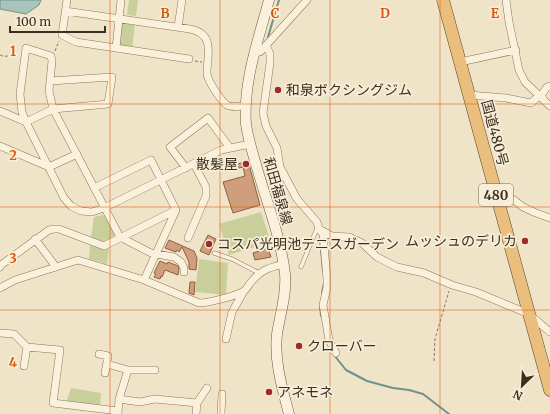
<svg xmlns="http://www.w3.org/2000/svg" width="550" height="414" font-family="Merriweather,'Noto Sans JP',serif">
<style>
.green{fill:#c9cf9b}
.water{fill:#a9c4bc;stroke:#6f938a}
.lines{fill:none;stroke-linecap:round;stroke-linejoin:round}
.stream{stroke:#6f938a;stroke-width:2}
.building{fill:#cf9f7d;stroke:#8d5f41}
.service-casing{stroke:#8d765c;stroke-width:4.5}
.minor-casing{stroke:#8d765c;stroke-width:8}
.secondary-casing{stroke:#6f573f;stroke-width:11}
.trunk-casing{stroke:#5b4430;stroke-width:13}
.path{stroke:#8d765c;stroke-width:1;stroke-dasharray:3 2;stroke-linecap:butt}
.service{stroke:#faf1dc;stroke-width:3.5}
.minor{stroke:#faf1dc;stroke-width:7}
.secondary{stroke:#faf1dc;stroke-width:10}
.trunk{stroke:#eabe7c;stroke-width:12}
.grid{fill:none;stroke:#df570d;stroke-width:1;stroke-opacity:0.55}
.poi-dot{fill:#9e2a2b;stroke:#f7eed8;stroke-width:1.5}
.labels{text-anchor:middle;stroke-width:3.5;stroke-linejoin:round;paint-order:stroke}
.shield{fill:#f7eed8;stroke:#756857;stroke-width:1}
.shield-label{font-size:13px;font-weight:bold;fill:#3d2e20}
.poi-label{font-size:14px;fill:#3d2e20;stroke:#f7eed8;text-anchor:start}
.street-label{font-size:14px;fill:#3d2e20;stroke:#f7eed8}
.grid-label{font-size:13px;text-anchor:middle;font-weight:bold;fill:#df570d;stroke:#f7eed8;stroke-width:3.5;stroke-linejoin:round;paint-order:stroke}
</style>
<rect width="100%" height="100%" fill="#f0e4c8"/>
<path class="green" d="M129,0H138L136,16L127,15Z
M123,23L135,24L132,49L120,47L119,45L121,24Z
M261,212L271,242L229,255L219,224Z
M103,215L106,216L115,235C109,244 100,241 91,238L94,217Z
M90,245L99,248L109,247L107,264L89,259Z
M199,259L228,263L226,295L195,292Z
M71,388L101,393L100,406L66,403Z"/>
<path class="water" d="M0,0H41L39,5L26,14L0,9Z"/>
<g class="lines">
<path class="stream" d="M268,37L279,0
M275,158V164L284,181
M320,238L323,271
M322,293L324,283
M320,305L321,316
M334,355L346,370L367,381L393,388L409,390L423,394L449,414"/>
</g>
<path class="building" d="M248,161L260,205L233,213L223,182L245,176L243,167L235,169L234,165Z
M208,235L216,239L209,255L200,251Z
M169,240L194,251L197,258L196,270L189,269V262L182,247L179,252L177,250L176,252L165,248Z
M268,248L271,257L255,260L253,253Z
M160,261L167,264L168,262L178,266L179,269L178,275L165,270L162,277L161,276L160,279L154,277L156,274L154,273Z
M190,282H195L194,295L189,293Z"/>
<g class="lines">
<g class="service-casing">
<path id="service" d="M214,253L232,259L259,273
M301,267L318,226"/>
</g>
<g class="minor-casing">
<path id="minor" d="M67,0L62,35L76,42L189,59
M506,0L509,22L519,70L525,82L550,106
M65,11L190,29C216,34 207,56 207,73C207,80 221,101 227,105C231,108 240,106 245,106
M178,27L182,0
M266,45L270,54V63L263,113L266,126L277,148L280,167L297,199L317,222L319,229L332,236L349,237L362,243L377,257L397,267L424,273L452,285L476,292L529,314L550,332
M116,48L121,0
M255,52H260L307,0
M460,62L516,50
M469,95L506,98L531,103L539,96
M540,97L547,87L550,86
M0,111L26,122L53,109L108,104L112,77L50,81
M0,146L49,167L77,154
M186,168L170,147L208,118L230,148
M94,188L151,160L176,210
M496,193L514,200L523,207L536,213L550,218
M319,229L323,234L327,279V287L323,305L329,340L336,353
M188,238L206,196V187L194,164
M35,239L56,267
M0,267L1,265L49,230L54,229H59L104,246L176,210L144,280
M184,272V268L181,262L174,257L151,253L120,237L53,109L49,91L52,61L51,56L26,48L20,94L22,112L26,122L64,198L71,206L81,211L92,212L104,208L221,150L250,144
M0,288L15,280L78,260L144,280L199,303C208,303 236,296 244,291C247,289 249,284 252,281C262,269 269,268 284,264
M0,333L14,334L27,347L60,350L53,403L118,411
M226,339L232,312L244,291
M99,354L108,356L105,373
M107,364L128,370H155
M24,366L27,347
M119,399L140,402L155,399L197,403L196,414
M197,403L207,388
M118,414L119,399L128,370
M221,414L222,394"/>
</g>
<g class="secondary-casing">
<path id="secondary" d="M269,0C258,41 243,82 246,124C248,139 253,154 257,168C267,203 281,238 285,274C287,294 280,314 277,334C274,361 282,387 289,414"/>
</g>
<g class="trunk-casing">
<path id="trunk" d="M443,0L550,390"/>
</g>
<path class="path" d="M55,51L59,41
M0,55C6,58 11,54 17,57
M195,61L202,62
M434,361L435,339L449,291"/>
<use href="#service" class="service"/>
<use href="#minor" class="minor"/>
<use href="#secondary" class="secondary"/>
<use href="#trunk" class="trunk"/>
</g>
<path class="grid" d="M110,0V414M220,0V414M330,0V414M440,0V414M0,104H550M0,207H550M0,310H550"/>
<g class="poi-dot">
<circle cx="278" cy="90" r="4"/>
<circle cx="246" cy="164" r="4"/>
<circle cx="525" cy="241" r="4"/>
<circle cx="209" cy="244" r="4"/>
<circle cx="299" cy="346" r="4"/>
<circle cx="269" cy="392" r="4"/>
</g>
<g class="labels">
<rect class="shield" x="479" y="184" width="34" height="22" rx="3"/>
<g class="shield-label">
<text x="496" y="200">480</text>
</g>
<g class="poi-label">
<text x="286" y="95">和泉ボクシングジム</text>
<text x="238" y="169" text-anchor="end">散髪屋</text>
<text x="517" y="246" text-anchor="end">ムッシュのデリカ</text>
<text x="217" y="249">コスパ光明池テニスガーデン</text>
<text x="307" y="351">クローバー</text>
<text x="277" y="397">アネモネ</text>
</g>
<g class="street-label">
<text transform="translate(495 133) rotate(75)" y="5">国道480号</text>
<text transform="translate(278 191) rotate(74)" y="5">和田福泉線</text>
</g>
</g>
<g class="grid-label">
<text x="165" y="18">B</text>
<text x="275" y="18">C</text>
<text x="385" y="18">D</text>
<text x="495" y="18">E</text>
<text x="13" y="56">1</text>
<text x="13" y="160">2</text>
<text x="13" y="263">3</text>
<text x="13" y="367">4</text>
</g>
<g transform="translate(522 386) rotate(205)" stroke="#f7eed8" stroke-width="3" paint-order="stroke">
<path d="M0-3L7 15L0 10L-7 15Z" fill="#3d2e20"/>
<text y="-6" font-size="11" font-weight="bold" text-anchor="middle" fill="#3d2e20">N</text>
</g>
<path d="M10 26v6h95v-6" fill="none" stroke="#3d2e20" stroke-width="2"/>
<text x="16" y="26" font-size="12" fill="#3d2e20" stroke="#f7eed8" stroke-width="3" paint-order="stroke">100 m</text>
</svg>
